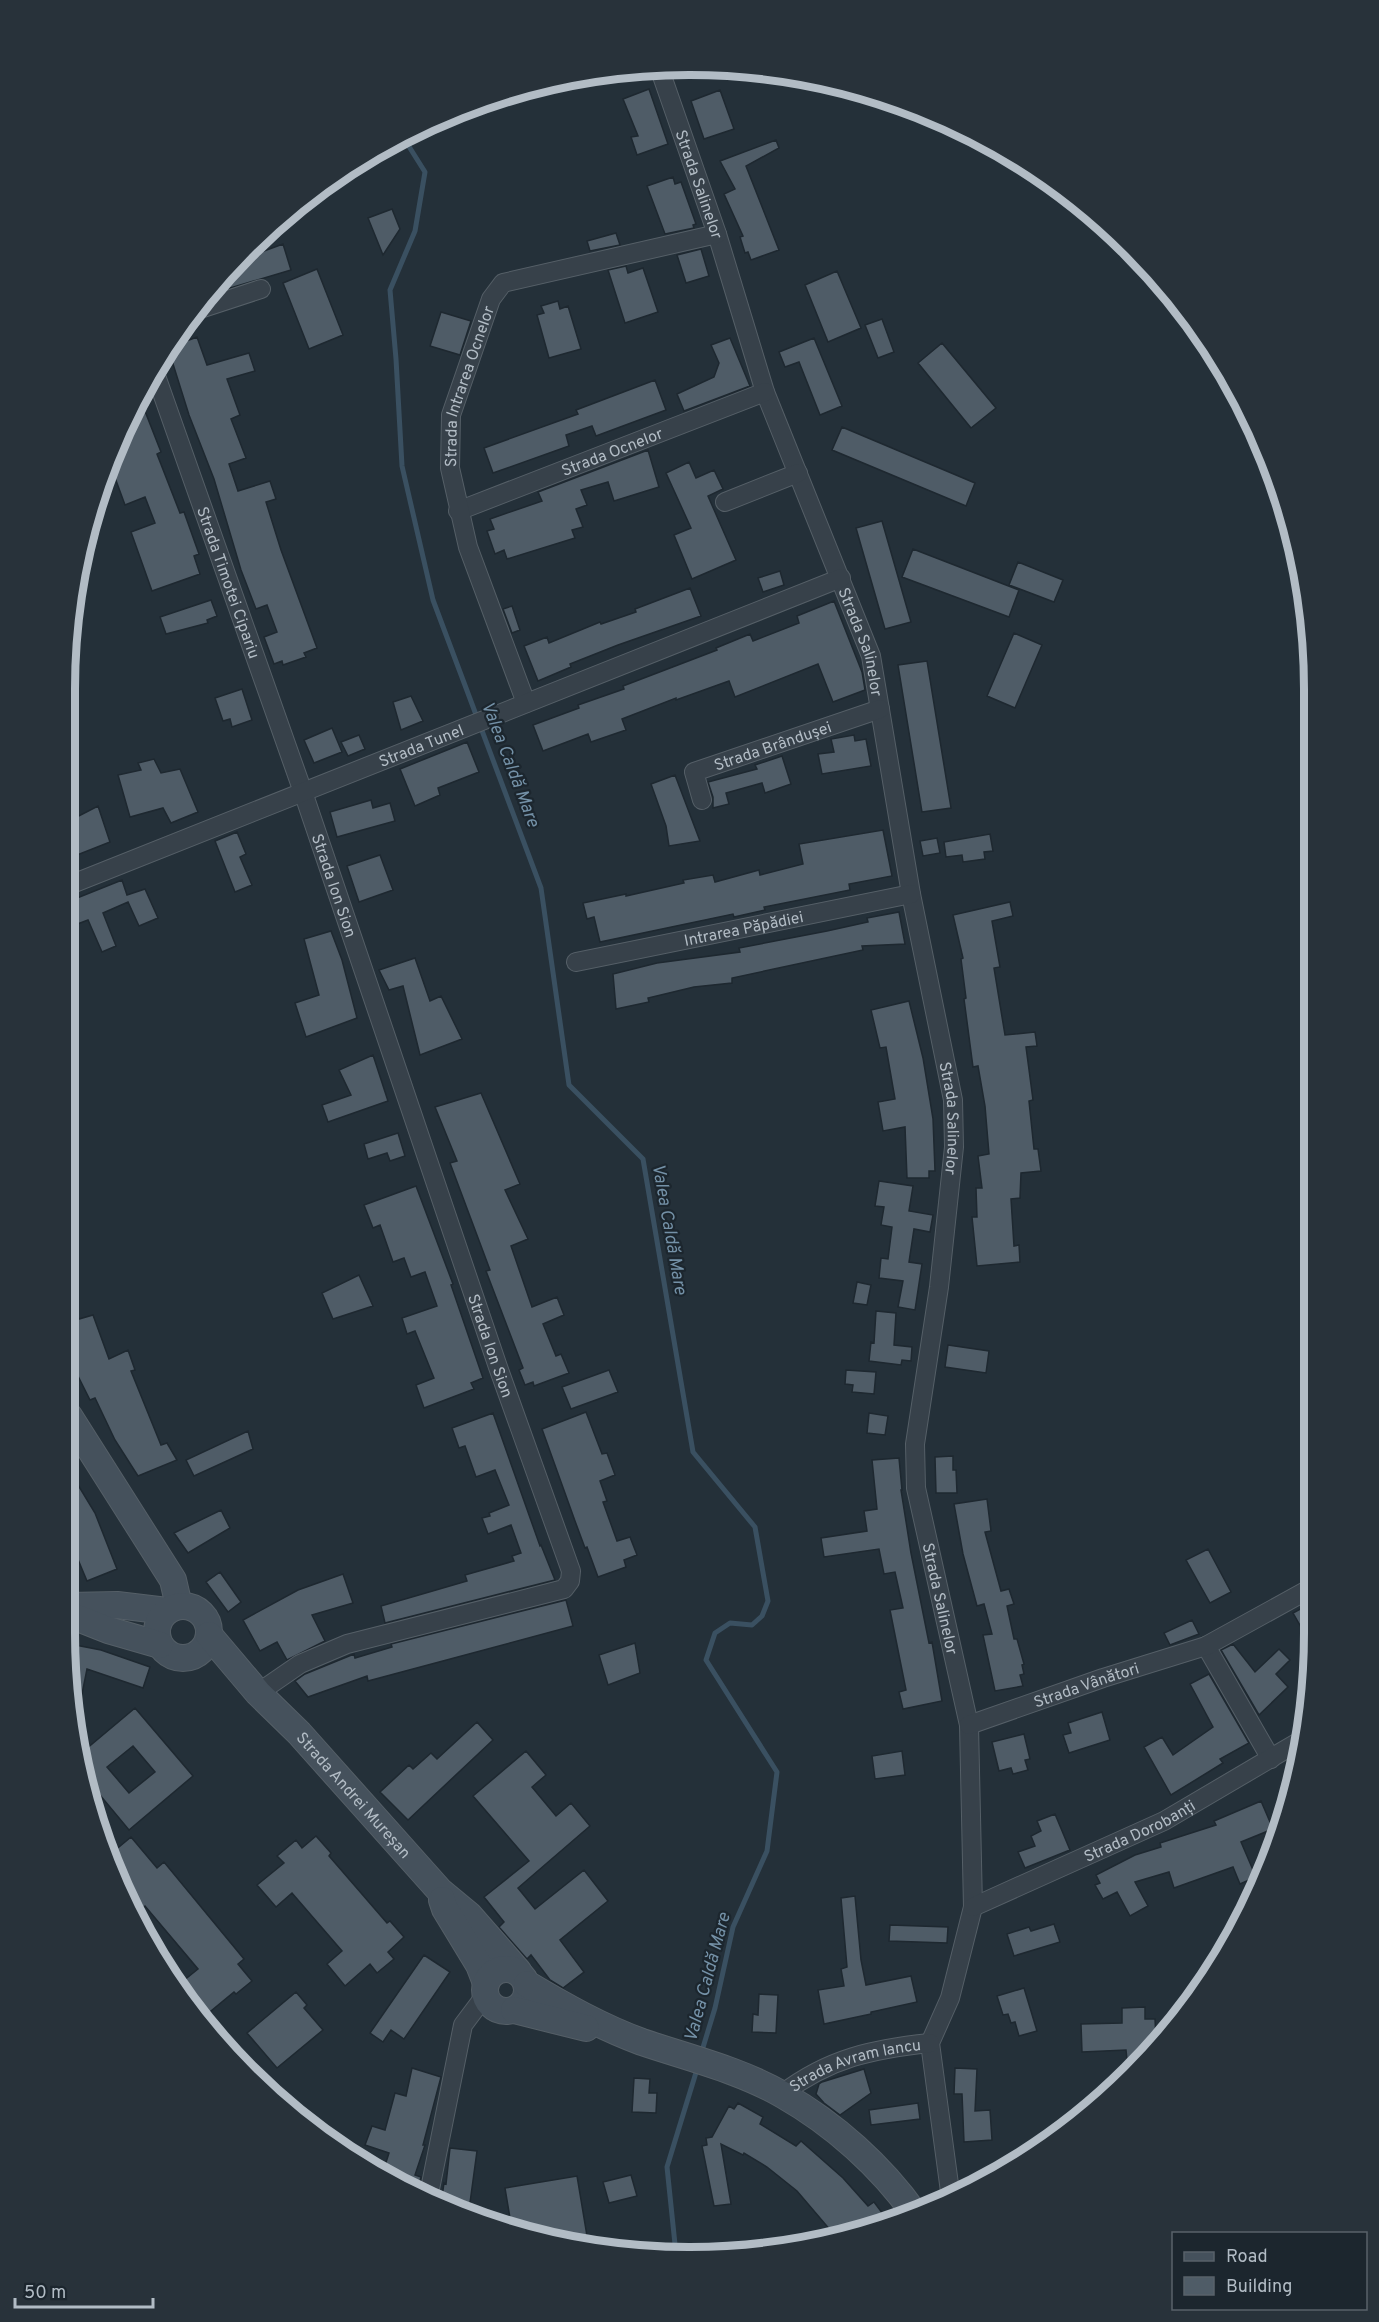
<svg xmlns="http://www.w3.org/2000/svg" width="1379" height="2322" font-family="Overpass,sans-serif">
<style>
.lines{fill:none;stroke-linecap:round;stroke-linejoin:round}
.stream{stroke:#3a5061;stroke-width:5}
.building{fill:#4f5c67;stroke:#1e2830;stroke-width:1.5;fill-rule:evenodd}
.street-casing{stroke:#555f67;stroke-width:20}
.secondary-casing{stroke:#555f67;stroke-width:28}
.street{stroke:#37414a;stroke-width:18}
.secondary{stroke:#45515c;stroke-width:26}
.labels{text-anchor:middle;stroke-width:4.5;stroke-linejoin:round;paint-order:stroke}
.street-label{font-size:16px;fill:#b2bcc5;stroke:#1c262e}
.water-label{font-size:18px;font-style:italic;fill:#7491a7;stroke:#1c262e}
.rim{fill:none;stroke:#b2bcc5;stroke-width:8}
</style>
<rect width="100%" height="100%" fill="#243039"/>
<g class="lines">
<path class="stream" d="M403,137L425,172L415,231L390,290L396,359L402,466L433,600L541,888L569,1085L643,1159L693,1452L755,1527L768,1601L762,1616L752,1625L730,1623L715,1633L706,1660L777,1772L767,1851L733,1927L715,2008L701,2054
M676,2254L667,2167L698,2066"/>
</g>
<path class="building" d="M649,89L668,144L637,155L631,137L638,136L623,99Z
M720,90L734,129L704,139L691,101Z
M776,140L779,148L746,166L779,250L751,260L748,252L745,253L740,237L743,236L724,194L735,189L720,161Z
M673,177L675,184L681,182L696,224L693,225L694,228L665,234L647,186Z
M392,209L400,229L383,255L368,218Z
M616,233L620,245L590,251L587,241Z
M283,244L291,270L210,294L237,261Z
M701,249L709,276L686,283L677,255Z
M626,266L628,273L643,268L658,312L625,323L608,270Z
M317,269L343,335L309,349L283,283Z
M837,271L861,328L828,342L805,285Z
M558,301L560,309L568,306L581,349L549,358L537,315L544,313L541,306Z
M441,312L471,321L460,355L430,346Z
M882,319L894,352L878,358L865,325Z
M197,337L207,365L249,353L255,371L227,379L240,415L231,419L246,458L229,464L238,491L270,481L276,499L266,502L281,550L317,648L304,653L306,657L283,665L282,661L274,664L264,637L277,632L267,605L256,609L241,570L214,479L189,415L168,348Z
M730,338L750,386L684,411L677,394L714,377L719,363L711,345Z
M814,338L842,406L820,415L799,362L785,367L779,352Z
M942,343L996,408L971,428L918,363Z
M655,380L666,410L596,436L592,426L566,435L569,446L493,473L484,448L578,414L576,410Z
M141,401L161,452L157,454L180,513L184,512L199,554L194,556L200,574L152,591L131,532L155,523L145,497L125,505L110,464Z
M842,427L975,483L966,506L832,450Z
M648,450L659,487L614,501L608,482L581,490L587,505L576,509L583,527L572,530L575,538L507,559L504,550L495,554L487,531L494,529L490,519L542,501L538,492Z
M689,462L696,478L714,470L723,489L708,496L736,560L692,579L674,535L691,528L666,473Z
M882,521L911,622L885,629L856,528Z
M913,549L1019,590L1009,617L902,577Z
M1018,562L1063,580L1054,602L1009,585Z
M780,571L784,585L763,592L758,578Z
M690,588L701,616L618,645L570,664L571,667L538,681L524,646L547,637L549,643L600,622L601,624L636,612L635,609Z
M211,600L217,616L207,620L208,623L166,634L160,617Z
M834,601L862,672L865,690L833,702L818,664L735,697L729,681L676,700V698L622,719L626,730L591,742L588,734L543,751L533,725L579,708L578,705L624,689L623,686L717,650L716,648L750,634L753,641L799,623L797,616Z
M512,606L520,630L512,633L503,609Z
M1014,633L1042,645L1015,708L987,696Z
M927,661L951,808L922,812L898,665Z
M242,689L252,720L232,727L230,719L223,721L215,698Z
M411,696L423,721L401,730L393,702Z
M332,728L342,752L314,763L304,740Z
M359,735L365,749L348,756L341,742Z
M854,735L855,741L866,739L871,766L822,774L818,754L834,752L831,739Z
M467,742L479,772L438,788L440,795L415,806L400,769Z
M782,756L791,784L765,793L762,783L726,793L729,804L713,808V797L708,782L757,769L755,765Z
M154,759L161,773L180,769L198,812L171,823L163,808L130,817L118,775L141,770L138,763Z
M675,775L700,841L669,846L666,826L651,784Z
M371,800L373,808L390,803L395,821L337,837L330,812Z
M98,806L110,842L67,859V822Z
M883,830L892,876L849,884L850,890L764,907L765,910L734,917L733,914L600,942L594,917L587,919L583,903L626,894V896L684,883L683,880L713,875L715,882L759,870L760,875L803,864L799,844Z
M237,832L246,854L240,857L252,885L235,892L215,841Z
M990,834L993,851L984,852L985,859L963,862L962,855L946,857L944,842Z
M937,838L940,853L923,856L920,841Z
M380,855L393,890L359,902L347,866Z
M122,880L127,895L145,889L158,918L139,926L128,902L103,913L116,946L102,952L88,920L67,928V902Z
M1010,902L1013,916L992,921L1000,967L994,968L1005,1035L1035,1032L1037,1046L1026,1047L1033,1100L1029,1101L1034,1149H1038L1041,1171L1021,1173L1020,1198L1011,1199L1014,1246L1019,1245L1020,1262L977,1266L972,1217H977L976,1188H982L978,1156L989,1154L985,1106L978,1066L973,1067L964,999L966,998L961,959L963,958L953,915Z
M899,912L905,944L862,946L863,950L732,978V983L694,987L648,998L649,1002L616,1009L613,974L657,963L740,952L739,948L827,931L868,922L867,918Z
M331,931L342,960L357,1018L306,1037L295,1003L319,995L304,939Z
M415,958L430,1001L441,996L462,1039L420,1055L403,986L389,990L379,970Z
M909,1001L923,1058L933,1119L935,1171H929V1178H907L905,1127L883,1131L878,1102L895,1099L886,1047L880,1048L871,1010Z
M373,1055L388,1101L328,1122L322,1105L351,1095L339,1070Z
M481,1093L520,1184L505,1190L528,1239L511,1246L532,1307L557,1297L564,1315L543,1324L556,1356L561,1354L569,1373L534,1386L533,1382L525,1385L519,1370L523,1368L486,1271L490,1270L450,1163L457,1161L435,1107Z
M398,1133L405,1156L390,1161L387,1153L368,1159L364,1144Z
M879,1181L913,1186L909,1211L933,1215L930,1232L914,1229L909,1262L922,1264L915,1310L898,1307L903,1281L879,1278L881,1258L888,1259L892,1227L881,1225L884,1207L875,1206Z
M416,1186L453,1284L451,1285L483,1378L471,1383L474,1389L424,1408L416,1385L434,1378L415,1331L407,1334L402,1318L437,1306L425,1272L411,1277L404,1258L393,1262L380,1225L373,1228L364,1205Z
M359,1275L373,1306L333,1319L322,1293Z
M857,1282L871,1285L867,1305L853,1303Z
M68,1300L79,1319L93,1315L109,1359L128,1350L135,1370L131,1371L161,1445L167,1443L177,1460L138,1476L115,1440L95,1398L90,1400L69,1358Z
M876,1311L896,1313L894,1345L912,1347L911,1361L902,1360L901,1365L869,1361L871,1342L874,1343Z
M948,1345L989,1351L986,1373L945,1367Z
M609,1370L618,1392L571,1409L562,1387Z
M846,1370L876,1372L874,1394L852,1392L853,1385L845,1384Z
M586,1412L602,1454L607,1453L615,1475L600,1481L607,1501L603,1502L617,1541L630,1537L637,1555L624,1560L626,1567L598,1577L587,1547L585,1548L575,1521L542,1429Z
M493,1413L540,1546L541,1545L555,1580L385,1623L381,1606L467,1581L465,1575L514,1561L512,1556L521,1553L511,1525L488,1534L482,1518L490,1516L489,1513L509,1505L495,1470L476,1477L465,1446L459,1448L452,1428Z
M869,1413L888,1416L885,1435L867,1433Z
M248,1431L253,1449L194,1476L186,1460Z
M953,1456V1470H956L957,1493H936L935,1457Z
M899,1458L902,1490H901L911,1553L929,1643L932,1642L942,1701L903,1709L899,1692L906,1690L890,1610L903,1608L895,1572L884,1574L879,1549L824,1557L821,1538L867,1531L864,1511L877,1509L872,1460Z
M69,1470L95,1513L117,1569L87,1581L69,1538Z
M987,1499L991,1531L985,1532L1001,1591L1009,1589L1014,1604L1007,1606L1014,1639H1017L1024,1664L1022,1665L1024,1674L1020,1675L1023,1686L995,1691L983,1635L992,1634L984,1604L977,1606L963,1554L954,1504Z
M221,1510L230,1528L188,1553L174,1533Z
M1208,1549L1231,1592L1210,1603L1186,1560Z
M220,1572L241,1602L228,1612L206,1582Z
M343,1574L353,1603L312,1615L325,1641L287,1660L277,1642L260,1651L243,1620L298,1590Z
M566,1600L573,1626L368,1681L367,1676L308,1697L295,1681L305,1674L354,1654L355,1658L392,1647L391,1644Z
M1313,1602V1648L1293,1613Z
M1192,1620L1199,1634L1170,1645L1164,1633Z
M635,1643L640,1673L608,1685L599,1655Z
M70,1644L101,1650L150,1667L143,1688L87,1669L77,1719L71,1718Z
M1233,1644L1255,1672L1279,1649L1290,1660L1276,1674L1288,1687L1259,1715L1221,1650Z
M1209,1674L1249,1743L1220,1759L1223,1763L1171,1795L1144,1747L1162,1737L1173,1755L1213,1727L1190,1684Z
M135,1708L193,1776L129,1830L85,1777L79,1755ZM133,1746L155,1772L129,1793L107,1767Z
M1102,1712L1110,1740L1069,1753L1063,1735L1071,1733L1068,1723Z
M477,1722L493,1740L408,1820L380,1792L409,1765L413,1769L431,1753L437,1759Z
M1024,1734L1030,1759L1025,1760L1028,1770L1013,1774L1011,1768L999,1771L992,1742Z
M526,1751L546,1775L532,1787L556,1816L571,1803L590,1826L518,1888L535,1909L584,1870L608,1901L560,1940L584,1972L563,1988L550,1980L531,1955L527,1959L499,1927L504,1922L484,1897L529,1861L473,1796Z
M902,1751L905,1775L875,1779L872,1756Z
M1261,1801L1273,1829L1241,1842L1256,1877L1240,1884L1233,1867L1174,1888L1169,1872L1135,1882L1148,1906L1130,1916L1117,1892L1103,1899L1095,1885L1100,1883L1096,1875L1135,1855L1161,1847L1160,1843L1216,1825L1214,1821Z
M1055,1814L1070,1850L1025,1868L1018,1852L1035,1846L1031,1836L1041,1831L1037,1821Z
M316,1836L331,1853L329,1856L387,1923L390,1921L404,1937L388,1952L394,1959L377,1973L370,1964L345,1986L327,1964L342,1951L292,1893L276,1907L257,1885L284,1863L277,1856L296,1840L302,1848Z
M131,1837L157,1868L164,1862L244,1959L238,1964L252,1981L236,1994L234,1992L200,2020L177,1986L198,1969L145,1906L133,1916L107,1857Z
M855,1896L861,1960L866,1985L911,1976L917,2002L871,2012V2014L824,2024L818,1990L844,1986L841,1969L847,1967L841,1898Z
M1054,1924L1060,1942L1014,1956L1007,1934L1029,1927L1031,1931Z
M890,1925L948,1927L947,1943L889,1941Z
M424,1955L450,1972L404,2039L391,2030L383,2042L370,2033Z
M1024,1988L1037,2031L1019,2036L1015,2022L1011,2023L1008,2014L1003,2015L997,1996Z
M296,1992L307,2005L304,2008L323,2030L277,2068L247,2033Z
M759,1994L778,1995L776,2033L752,2032L753,2014L758,2015Z
M1145,2007V2019H1155L1156,2040L1139,2060H1127L1126,2050L1082,2052L1081,2024L1122,2023V2008Z
M412,2068L441,2077L423,2145H425L415,2175L421,2177L417,2194L382,2175L389,2153L365,2145L372,2126L385,2130L395,2093L406,2096Z
M955,2068L977,2069L975,2111L990,2110L992,2140L964,2142L962,2094H954Z
M864,2069L871,2093L840,2115L824,2103L816,2094L819,2084L822,2082Z
M634,2078L650,2079L649,2093H657L656,2113L632,2112Z
M738,2103L763,2117L760,2124L796,2146L801,2141L843,2178L868,2206L874,2202L889,2222L837,2238L797,2191L767,2167L744,2153L743,2155L721,2144L731,2204L714,2206L702,2146L707,2145L706,2138L712,2137L729,2106L734,2109Z
M918,2103L920,2119L871,2125L869,2110Z
M450,2148L477,2151L469,2210L454,2209L441,2204L444,2183L446,2184Z
M631,2175L637,2196L609,2203L603,2182Z
M577,2176L589,2248L527,2236L512,2230L505,2188Z"/>
<g class="lines">
<g class="street-casing">
<g id="street">
<path id="s1" d="M657,68L662,76L717,234L765,392L871,656L911,894L953,1100L954,1147L939,1287L915,1444L916,1488L969,1725L973,1907L950,1998L930,2043L951,2199"/>
<path d="M197,310L261,289"/>
<path id="s2" d="M155,373L303,792L498,1367L571,1571L570,1581L564,1589L347,1644L300,1664L258,1693"/>
<path d="M725,502L798,473"/>
<path id="s3" d="M458,511L765,392"/>
<path id="s4" d="M526,703L468,547L450,468L451,415L491,299L503,283L717,234"/>
<path id="s5" d="M702,800L694,772L880,709"/>
<path id="s6" d="M67,886L841,578"/>
<path id="s7" d="M576,962L911,894"/>
<path d="M1206,1646L1271,1759"/>
<path id="s8" d="M969,1725L1103,1678L1206,1646L1313,1587"/>
<path id="s9" d="M973,1907L1164,1821L1300,1741"/>
<path id="s10" d="M782,2094C829,2058 873,2049 930,2043"/>
<path d="M428,2199L463,2025L481,2001L487,1999"/>
</g>
</g>
<g class="secondary-casing">
<g id="secondary">
<path d="M69,1416L173,1580L179,1606"/>
<path d="M69,1606L117,1605L167,1611"/>
<circle cx="183" cy="1632" r="26"/>
<path d="M70,1615L108,1630L160,1645"/>
<path id="s11" d="M209,1635L258,1693L299,1733L440,1891L469,1915L518,1971"/>
<path d="M442,1900L445,1909L479,1965L486,1983"/>
<circle cx="506" cy="1990" r="21"/>
<path d="M527,1984C564,2006 601,2027 642,2042C689,2058 740,2070 783,2095C834,2124 881,2166 915,2214"/>
<path d="M514,2010L586,2028"/>
</g>
</g>
<use href="#street" class="street"/>
<use href="#secondary" class="secondary"/>
</g>
<g class="labels">
<g class="street-label">
<text dy="6" stroke="none"><textPath href="#s1" startOffset="124">Strada Salinelor</textPath></text>
<text dy="6" stroke="none"><textPath href="#s4" startOffset="332">Strada Intrarea Ocnelor</textPath></text>
<text dy="6" stroke="none"><textPath href="#s3" startOffset="165">Strada Ocnelor</textPath></text>
<text dy="6" stroke="none"><textPath href="#s2" startOffset="222">Strada Timotei Cipariu</textPath></text>
<text dy="6" stroke="none"><textPath href="#s1" startOffset="610">Strada Salinelor</textPath></text>
<text dy="6" stroke="none"><textPath href="#s6" startOffset="381">Strada Tunel</textPath></text>
<text dy="6" stroke="none"><textPath href="#s5" startOffset="112">Strada Brândușei</textPath></text>
<text dy="6" stroke="none"><textPath href="#s2" startOffset="543">Strada Ion Sion</textPath></text>
<text dy="6" stroke="none"><textPath href="#s7" startOffset="171">Intrarea Păpădiei</textPath></text>
<text dy="6" stroke="none"><textPath href="#s1" startOffset="1096">Strada Salinelor</textPath></text>
<text dy="6" stroke="none"><textPath href="#s2" startOffset="1029">Strada Ion Sion</textPath></text>
<text dy="6" stroke="none"><textPath href="#s1" startOffset="1582">Strada Salinelor</textPath></text>
<text dy="6" stroke="none"><textPath href="#s8" startOffset="124">Strada Vânători</textPath></text>
<text dy="6" stroke="none"><textPath href="#s11" startOffset="216">Strada Andrei Mureșan</textPath></text>
<text dy="6" stroke="none"><textPath href="#s9" startOffset="183">Strada Dorobanți</textPath></text>
<text dy="6" stroke="none"><textPath href="#s10" startOffset="80">Strada Avram Iancu</textPath></text>
</g>
<g class="water-label">
<text transform="translate(511 764) rotate(69)" y="6">Valea Caldă Mare</text>
<text transform="translate(670 1229) rotate(80)" y="6">Valea Caldă Mare</text>
<text transform="translate(707 1977) rotate(-75)" y="6">Valea Caldă Mare</text>
</g>
</g>
<path d="M0 0H1379V2322H0ZM689 75H690A614 614 0 0 1 1304 689V1633A614 614 0 0 1 690 2247H689A614 614 0 0 1 75 1633V689A614 614 0 0 1 689 75Z" fill="#28323a" fill-rule="evenodd"/>
<path class="rim" d="M689 75H690A614 614 0 0 1 1304 689V1633A614 614 0 0 1 690 2247H689A614 614 0 0 1 75 1633V689A614 614 0 0 1 689 75Z"/>
<rect x="1172" y="2232" width="195" height="78" fill="#1c262e" stroke="#58626a" stroke-width="1.5"/>
<rect x="1184" y="2252" width="30" height="9" fill="#45515c" stroke="#58626a" stroke-width="1.5"/>
<text x="1226" y="2262" font-size="18" fill="#b2bcc5">Road</text>
<rect x="1184" y="2277" width="30" height="18" fill="#4f5c67" stroke="#58626a" stroke-width="1.5"/>
<text x="1226" y="2292" font-size="18" fill="#b2bcc5">Building</text>
<path d="M15 2298v9h138v-9" fill="none" stroke="#b2bcc5" stroke-width="3"/>
<text x="24" y="2298" font-size="18" fill="#b2bcc5" stroke="#1c262e" stroke-width="4.5" paint-order="stroke">50 m</text>
</svg>
